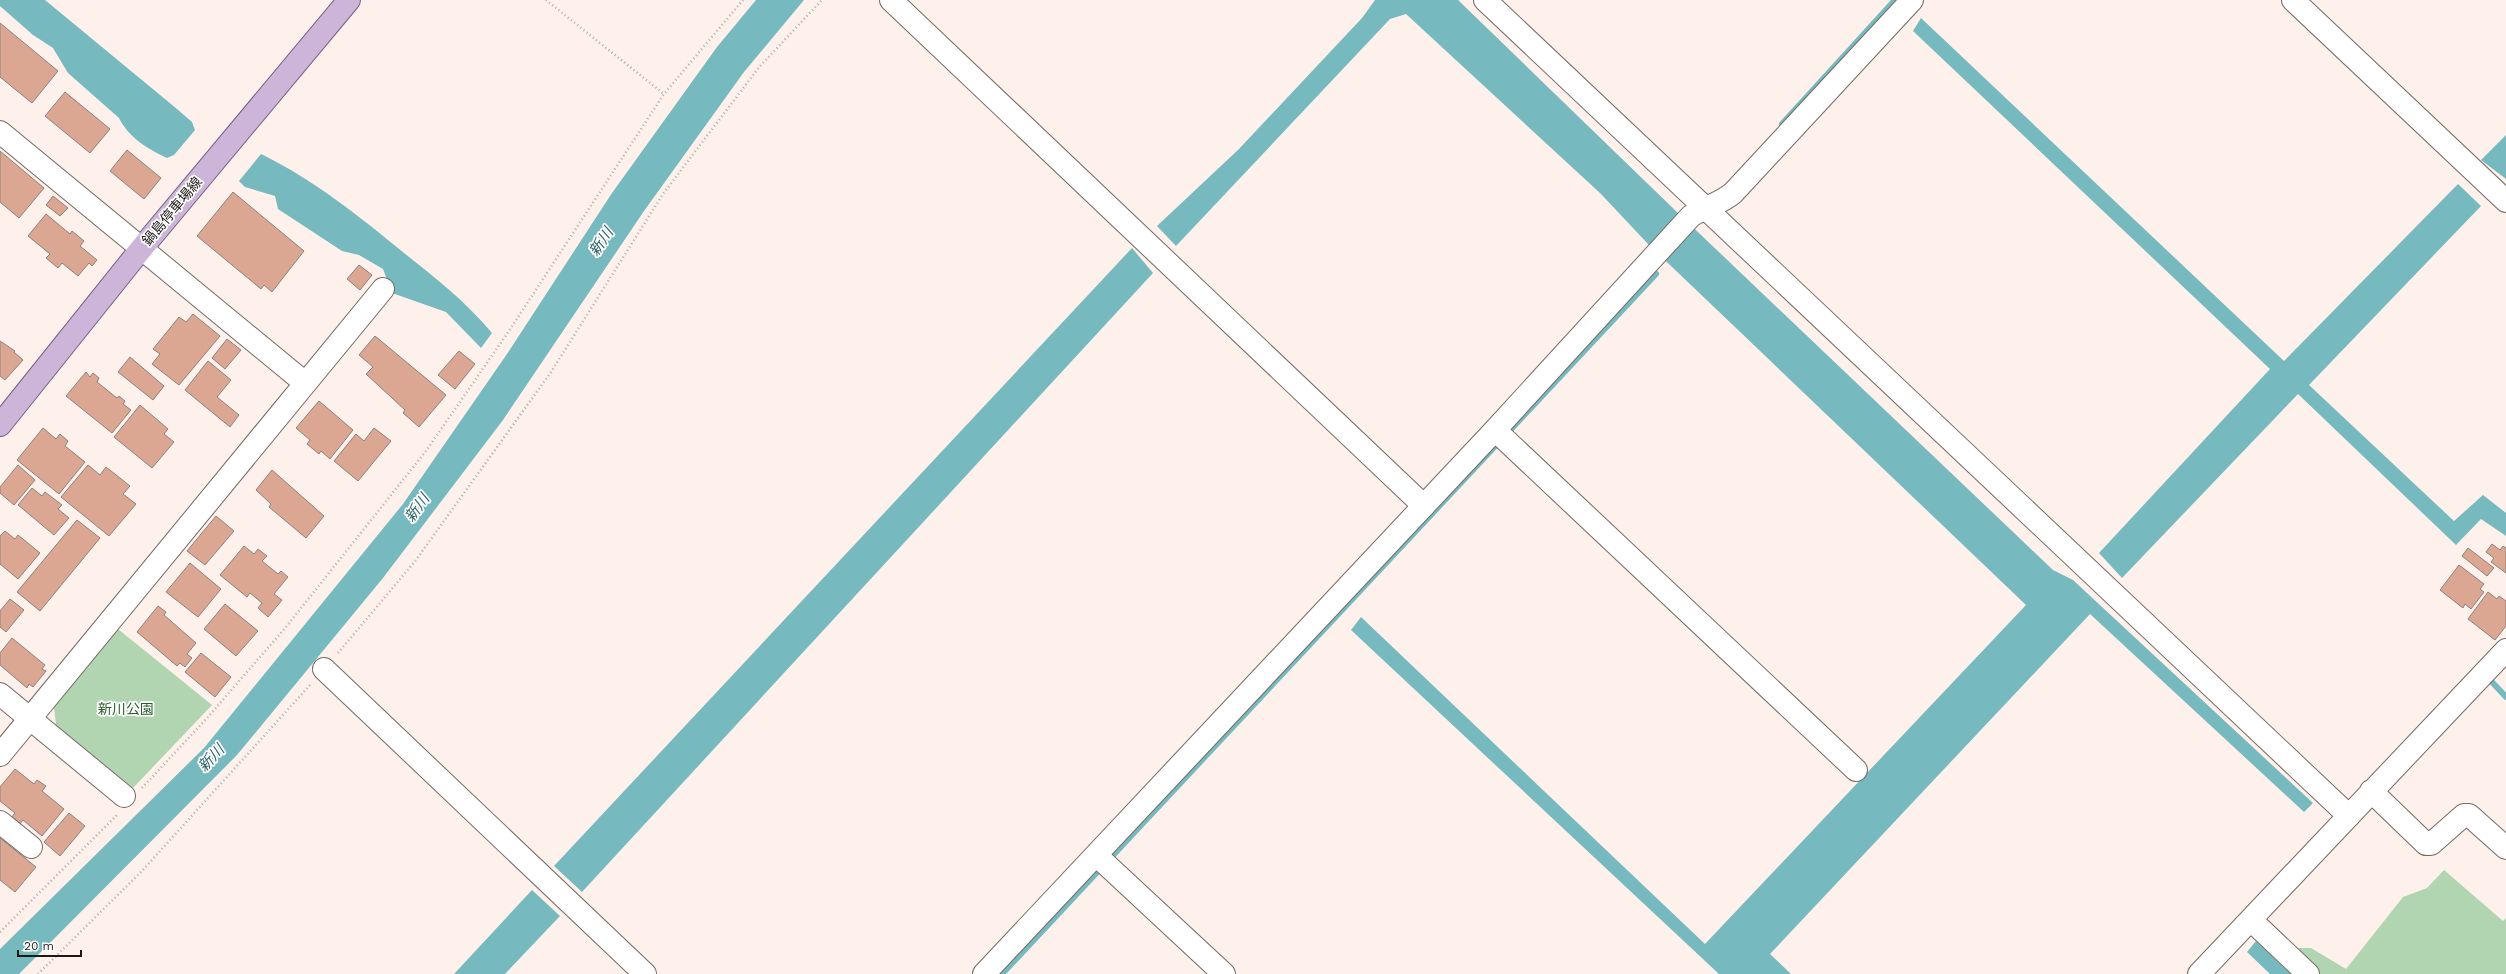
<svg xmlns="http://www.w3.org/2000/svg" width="2506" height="974" font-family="'Work Sans','Noto Sans JP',sans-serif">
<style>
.green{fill:#b0d5b0}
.water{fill:#76babf}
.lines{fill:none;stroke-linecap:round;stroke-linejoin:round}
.stream{stroke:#76babf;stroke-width:6}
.building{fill:#dba692;stroke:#8d817d}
.minor-casing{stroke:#746964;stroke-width:24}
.major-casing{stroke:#785e84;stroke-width:24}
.path{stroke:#b2a8a4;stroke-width:2.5;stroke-dasharray:1 3;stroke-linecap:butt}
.minor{stroke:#fff;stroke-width:22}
.major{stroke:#ccb5d9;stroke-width:22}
.labels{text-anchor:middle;stroke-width:3.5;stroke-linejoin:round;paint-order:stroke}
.street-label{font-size:14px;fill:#1c1816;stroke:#fff}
.park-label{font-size:14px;fill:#275d2a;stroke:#fff}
.water-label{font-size:15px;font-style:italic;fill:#286165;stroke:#fff}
</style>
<rect width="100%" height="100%" fill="#fef0eb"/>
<path class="green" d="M118,629L212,705L133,788L56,725L54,707Z
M2444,870L2503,921L2506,918V974H2318L2292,948H2311L2346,969L2403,897L2427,888Z"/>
<path class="water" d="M0,0H45L177,109L192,122L195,130L174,155L167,158C148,149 129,138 119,118L68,73L53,48L33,35L0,6Z
M756,0H804L744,72L644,211L503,420L383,578L237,755L19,974H0V949L204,748L403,504L507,354L612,193L717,47Z
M1375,0H1458L1679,214L2053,570L2073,580L2313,803L2304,812L2090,614L1770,954L1791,974H1719L1351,630L1361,617L1705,944L2026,605L1649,245L1600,193L1406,14L1390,19L1176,246L1157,226L1239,149L1362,18Z
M1921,18L2284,361L2458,184L2481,206L2309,385L2454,521L2483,495L2506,513V536L2481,519L2456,545L2298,394L2122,578L2099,553L2270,369L1913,31Z
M2506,135V179L2481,160Z
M261,154C314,180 359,216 404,253C437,279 465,301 492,333L481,348L446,312L392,293L383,269L359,255L342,251L278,209L275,196L245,187L239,181Z
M1132,248L1153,273L582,892L554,866Z
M532,890L560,916L505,974H454Z
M2256,941L2291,974H2270L2247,952Z"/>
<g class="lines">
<path class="stream" d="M1782,124L1895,0
M2491,681L2506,697
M1002,974L1656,274"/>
</g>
<path class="building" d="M0,23L58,71L32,103L0,77Z
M65,92L110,129L90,153L45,116Z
M127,150L161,178L144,199L110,171Z
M0,151L44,188L19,218L0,202Z
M233,192L304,251L272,292L264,285L261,289L197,236Z
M53,196L68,208L60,216L46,205Z
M46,214L70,234L72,231L84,241L80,246L97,260L92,266L89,263L78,276L62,263L58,268L46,258L50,254L28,236Z
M359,265L372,275L360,290L347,279Z
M193,314L220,336L179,385L152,364L160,354L153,349L179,317L186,322Z
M375,336L446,395L419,427L403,413L405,410L366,374L373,367L359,355Z
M227,339L241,350L225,369L212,358Z
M0,341L15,351L14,352L23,360L5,380L0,376Z
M459,351L475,364L455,389L438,375Z
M130,357L164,386L153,400L118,372Z
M208,361L231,380L217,397L239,415L230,427L185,390Z
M86,372L90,377L93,373L99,378L97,382L117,398L119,396L125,401L123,404L131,410L112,433L66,396Z
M319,401L353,430L330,459L321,451L319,454L307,444L310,440L296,428Z
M140,405L168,429L164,434L174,442L152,468L114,437Z
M43,428L56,439L60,434L68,441L65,446L85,462L59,494L17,460Z
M374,428L391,441L358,481L334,461L356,434L364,441Z
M18,465L35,480L14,505L0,493V487Z
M88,465L100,475L106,467L130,486L123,494L136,504L109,536L61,497Z
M272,470L324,516L306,538L269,507L271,504L256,490Z
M32,488L42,496L45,492L62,505L58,509L69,518L54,535L18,505Z
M216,516L234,531L205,565L187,551Z
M77,520L100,538L40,611L17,592Z
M5,531L15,539L18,535L40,553L18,579L0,564V536Z
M2492,544L2500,550L2503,546L2506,548V573L2491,562L2494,558L2486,552Z
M244,546L254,554L258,549L267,556L262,561L278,574L281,571L288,577L274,594L282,600L268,617L258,608L262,603L250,593L247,597L220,575Z
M2468,548L2494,568L2487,576L2462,556Z
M190,563L221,589L198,617L166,592Z
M2459,565L2484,584L2480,589L2484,592L2471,609L2465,604L2463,608L2440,590Z
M2488,592L2497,599L2499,596L2506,601V626L2495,640L2468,619Z
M10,599L24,610L6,632L0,627V611Z
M225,604L258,631L236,656L204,629Z
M158,606L166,612L164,615L196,643L187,654L192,658L185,667L180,663L177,666L137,632Z
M12,638L45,665L42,669L46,671L33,687L29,684L27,688L0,665V653Z
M201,653L231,677L215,697L185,672Z
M15,769L34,784L37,780L46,786L42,791L64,809L42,836L23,820L19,825L11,818L15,813L0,801V787Z
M69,813L85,826L60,856L44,842Z
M0,838L36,867L15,892L0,880Z"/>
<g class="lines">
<g class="minor-casing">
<path id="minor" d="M891,0L1424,506
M1485,0L2349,816
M2293,0L2506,201
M0,132L305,383
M1495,430L1856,770
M324,669L645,974
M0,694L124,796
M0,755L383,289
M2371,791L2426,844H2431L2464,815H2469L2506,848
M0,822L31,847
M1096,855L1224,974
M2251,920L2308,974
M984,974L1495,430L1691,216C1705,207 1720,204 1733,193L1912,0
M2199,974L2506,650"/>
</g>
<g class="major-casing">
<path id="major" d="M0,425L141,249L349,0"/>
</g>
<path class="path" d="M546,0L664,94
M338,653L416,560L551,372L663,194L760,66L822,0
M142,788L208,717L286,627L426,451L509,331L664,94L743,0
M0,932L117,815
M38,974L142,871L310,685"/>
<use href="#minor" class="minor"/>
<use href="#major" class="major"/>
</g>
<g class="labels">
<g class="street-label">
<text transform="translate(172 211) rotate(-50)" y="5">鍋島停車場線</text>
</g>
<g class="park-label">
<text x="126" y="714">新川公園</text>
</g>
<g class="water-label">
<text transform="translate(601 242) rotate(-56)" y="5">新川</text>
<text transform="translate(417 508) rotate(-54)" y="5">新川</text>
<text transform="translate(211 758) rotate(-47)" y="5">新川</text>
</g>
</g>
<path d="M18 950v6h63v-6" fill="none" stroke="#1c1816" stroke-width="2"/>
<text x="24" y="950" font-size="12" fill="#1c1816" stroke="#ffffff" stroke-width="3" paint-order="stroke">20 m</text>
</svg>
